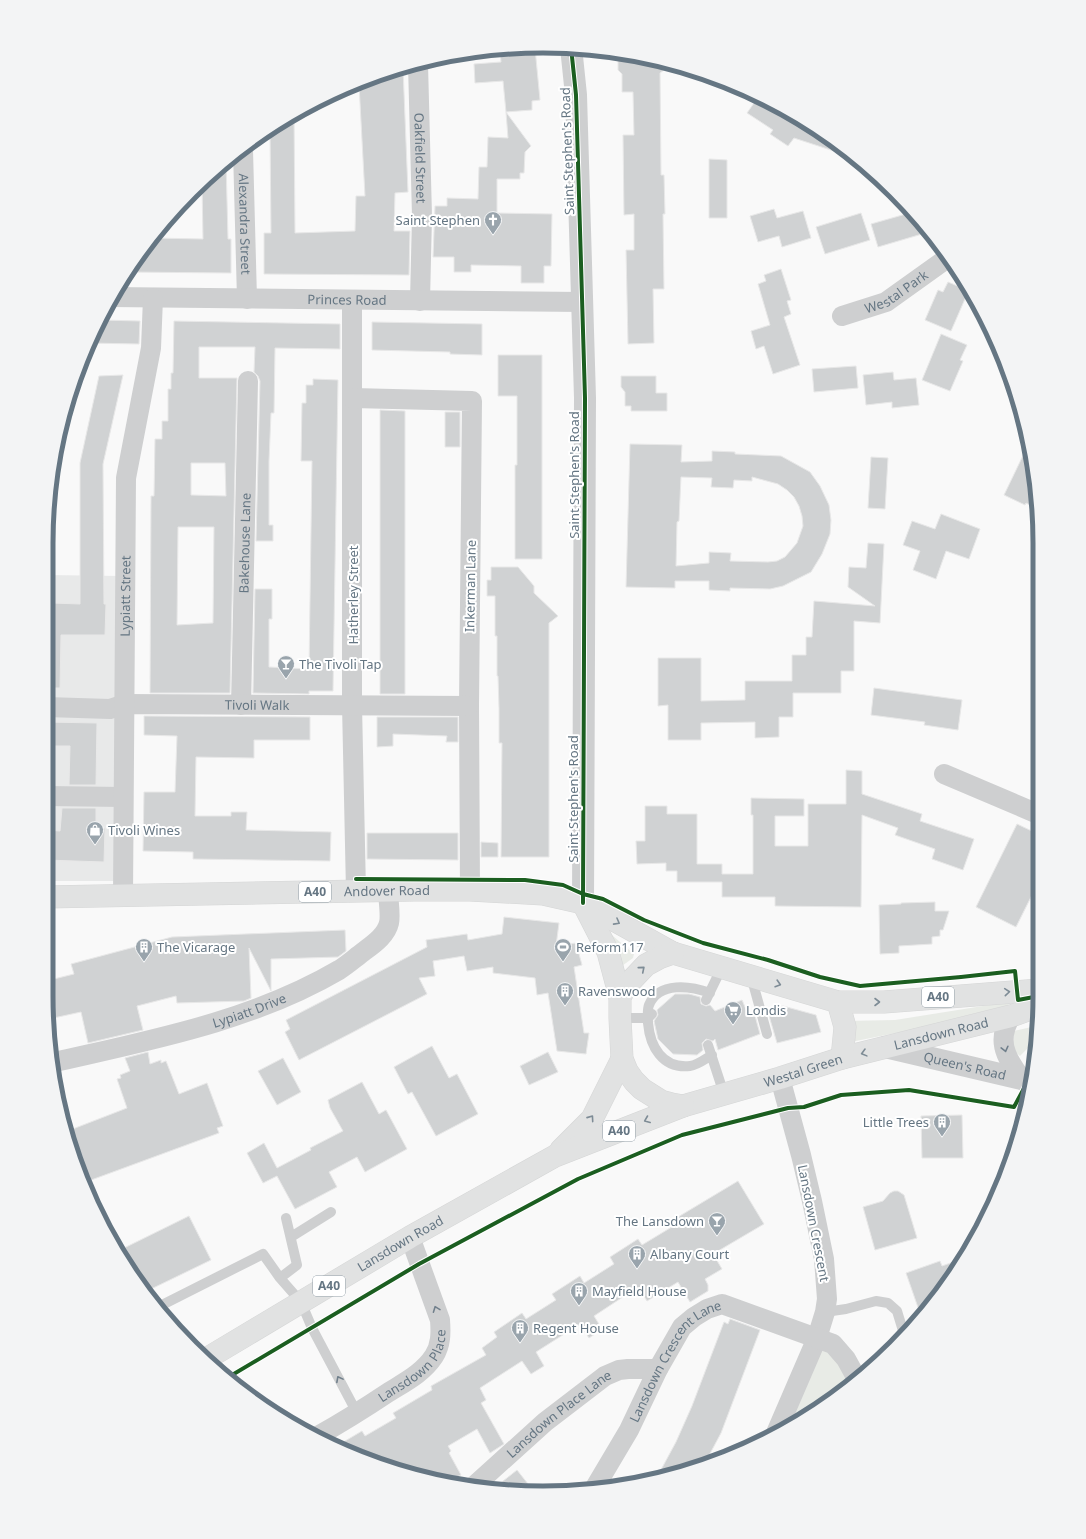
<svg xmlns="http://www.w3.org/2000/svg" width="1086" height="1539" font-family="'Noto Sans',sans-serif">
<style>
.built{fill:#e8e9e9}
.green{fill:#e8ebe6}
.building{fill:#d0d2d3;stroke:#e8e8e8;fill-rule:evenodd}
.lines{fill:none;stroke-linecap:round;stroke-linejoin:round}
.trunk-casing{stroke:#d5d6d6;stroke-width:23}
.service{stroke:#cecfd0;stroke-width:10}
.minor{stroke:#cecfd0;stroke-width:20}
.tertiary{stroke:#cecfd0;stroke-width:22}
.trunk{stroke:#e1e2e2;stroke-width:22}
.cycleway-casing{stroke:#fff;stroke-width:6}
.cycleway{stroke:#1b5e20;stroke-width:4}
.oneway{stroke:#7e8c96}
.oneway2{stroke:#707f8b}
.labels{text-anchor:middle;stroke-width:4;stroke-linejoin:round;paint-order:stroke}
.shield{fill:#fff;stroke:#939fa8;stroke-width:1}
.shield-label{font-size:12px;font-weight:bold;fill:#657683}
.street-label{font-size:13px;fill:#657683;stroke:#fff}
.poi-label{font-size:13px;fill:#657683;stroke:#fff;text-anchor:start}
.rim{fill:none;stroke:#657683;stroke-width:5}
</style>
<rect width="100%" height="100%" fill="#f9f9f9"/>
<path class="built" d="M46,575L121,576L119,881H46Z"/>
<path class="green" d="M606,930L634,954L633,958L619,968Z
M1008,1002L1010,1010L846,1043V1021L895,1020Z
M1036,1026C1038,1040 1029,1047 1020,1056L1012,1049L1014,1031Z
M817,1338L857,1379L776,1433Z"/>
<path class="building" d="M535,48L540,100L532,101V110L506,112L503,81L475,83L474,64L501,62L500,50Z
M618,58H640L673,63L660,73L661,175H664L665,214H663L664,289H653L654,343L628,344L626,250H634V214L624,215L623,135H634L633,92H622V74L618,70Z
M403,68L408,192L395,193L394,231H410L409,275L264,274V233H271L270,130L294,113L295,233L355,231L356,196H365L359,84L383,72Z
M759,96L845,149L843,154L794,138L788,146L770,134L773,130L747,113Z
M506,112L531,146L525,152L524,173H520V179H497V213L552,214L551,266H544V283H521V266L471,265V272H454V257H433L435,206H447V198L478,199L479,167H487L488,137L508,138Z
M709,159L727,160V218H709Z
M226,162L228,239H231V273L128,272L151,238L203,239L202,183L215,169Z
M774,209L777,218L803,211L811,238L782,247L779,236L758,242L750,216Z
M913,212L916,215L922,234L878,247L871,224Z
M861,213L870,240L825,254L816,227Z
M781,269L791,300L787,301L791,314L784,317L800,365L773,374L764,346L756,349L751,331L770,325L758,284L766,281L764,275Z
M948,282L967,290L968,292L951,331L925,320L938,290L943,292Z
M100,320L140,321L139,344L89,343Z
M174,321L340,324V349L275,348L274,413H271L269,461V525H273V541H256L260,381L258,376L254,372L255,347H199V378H237L230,693H150L151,496H154L155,439H162V421H168V389H171V373H173ZM191,463H225L226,496L191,495ZM178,527H214L213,623L177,625Z
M372,322L482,324V355L450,354V352L372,350Z
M941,334L967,345L960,360L963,361L950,391L922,380Z
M498,355H542V559H515V465H517V396H498Z
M856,366L858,388L814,392L812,369Z
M893,372L894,380L916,378L919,405L892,408V402L866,405L863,375Z
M123,375L103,464L104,604H106L105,635H61L60,688H46V600H51L52,603L80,604V463L99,376Z
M621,376H656V393H667V411H631V406H625V392L621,387Z
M313,379L338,380L333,691H309V694L253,693L255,589H272V619H269V667L309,669L312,461H301L302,403H306V385H313Z
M380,410L405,411V694H380Z
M445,412H460V447H445Z
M1029,443L1036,478V508L1026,503L1025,505L1004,495Z
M630,444L682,445L681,462L712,461V451L735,452V454L781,456L810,472L820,486L829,505L831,520L830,534L822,554L811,572L783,586L770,589L730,588V591L709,590V581H675V588L626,587ZM681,477L712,478L711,487L733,488L734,480L752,481V477L778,484L787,490L794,497L799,506L802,516L803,526L797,543L785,557L777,561L768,562L730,561L731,553L709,552V563L676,566L677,522L679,521Z
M871,457L888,458L885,509L868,508Z
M941,514L980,529L969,559L946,551L936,579L913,570L920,551L903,545L912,521L935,529Z
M868,543L884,544L880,623L854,621V671H841V693H793V717H779V737L755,738V722L701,723V740H668V705L658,706V658H701V701L745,700V681H792V655H806V637H812L814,601L875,606L848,587L849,567L866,568Z
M491,567H518L534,586V593L558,616L549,623V857H501L502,743H499V708L498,676H497V636H495V596H487V580H491Z
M874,688L962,700L958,730L924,725L925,722L871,715Z
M144,716L310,717V740H254V758L196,757L195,816H231V812H247L246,830L331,832L330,861L193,859V852L143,851L144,792H175L177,736L144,735Z
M377,717H458V742H446L447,736L393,734V746L377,747Z
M46,722L97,723L96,785H69L70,746H46Z
M846,770L862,771V794L922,814L920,821L974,839L963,870L932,859L935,849L895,835L898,828L862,815L861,907L775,906V897H722V882H677V871H666V863L637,864L636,841H645V806H667V814H697V864H722V874H753V815H751V798L804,799V816H775V846H808V804H846Z
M62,808H96V828H105L104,862L46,860V830L60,831Z
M1017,824L1038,834V883L1016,927L976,907Z
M367,833H458V860L367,859Z
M481,842L498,843V857H481Z
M935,902V911H949L943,930H940V936L932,937V944L899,946V953L880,954L879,905L901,904V903Z
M504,917L559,923L556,946L576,943L582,965L574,967L584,1033H589L586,1054L557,1051L548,993L537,995L535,978L493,973V967L467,971L464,956L433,961L435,976L419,978L427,994L299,1060L285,1032L290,1029L286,1020L427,947L426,940L467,934L468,940L502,934Z
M345,930L346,951L338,957L271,959V991L249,948L251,998L244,1001L177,1003L176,996L137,1006L143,1030L88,1043L81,1012L49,1019L46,996V981L74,974L71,964L172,937Z
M675,994H689L700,997L701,1004L706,1006L710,1005L715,1011L742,1000L748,1014L754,1012L760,1034L718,1050L715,1039L713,1041L706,1039L702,1043L703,1050L697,1055L673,1054L658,1039L654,1021L658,1015L657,1010Z
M783,1006L816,1015L821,1032L777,1043L767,1009Z
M432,1046L449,1078L457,1074L478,1114L436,1136L412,1092L408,1094L394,1067Z
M148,1052L150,1064L161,1060V1063L166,1061L179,1094L207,1083L223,1126L217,1128L219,1133L83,1183L65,1132L127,1108L117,1079L121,1078L120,1075L130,1071L125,1058Z
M548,1052L558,1072L529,1085L520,1066Z
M283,1058L301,1092L277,1105L258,1071Z
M362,1082L379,1114L386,1110L407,1149L365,1172L357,1157L329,1172L337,1187L295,1209L277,1176L263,1183L247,1153L264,1143L277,1168L311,1150L310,1148L343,1131L330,1108L328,1100Z
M962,1115L963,1158H922L921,1116Z
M738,1181L764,1224L713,1254L722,1269L705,1279L708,1285V1291L690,1302L678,1282L647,1301L638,1287L594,1316L602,1329L589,1338L580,1324L536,1352L544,1366L531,1374L522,1361L480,1388L486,1400L481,1403L504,1444L490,1453L477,1429L448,1446L451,1451L449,1453L461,1475L449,1481L353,1455L335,1447L362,1431L365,1436L396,1418L393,1413L432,1390L431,1386L486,1355L482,1348L497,1337L494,1332L522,1313L526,1319L556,1300L552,1294L580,1276L584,1283L614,1264L610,1257L638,1239L642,1245L680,1222L678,1217Z
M894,1191H898L904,1195L917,1238L875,1250L863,1207L883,1201L890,1193Z
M189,1216L211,1260L147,1291L130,1272L118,1251Z
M962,1259L937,1298L921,1316L906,1273L940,1261L942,1266Z
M730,1319L760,1330L721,1433L705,1463L672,1476L656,1479L676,1442L692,1406L724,1322L728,1324Z
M517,1470L532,1489H493Z"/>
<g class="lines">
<g class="trunk-casing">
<g id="trunk">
<path id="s13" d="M46,897L414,890H470L543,894L583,903L673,953L838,1002H884L1039,990"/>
<path d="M583,903L608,952L620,997"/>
<path id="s14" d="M673,953L659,958L646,965L627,985L620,997V1018L622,1059L627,1071L634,1081L642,1089L661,1101L672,1104L683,1106L780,1078L842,1058L1011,1016L1039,1006"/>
<path d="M838,1002L845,1027L842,1058"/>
<path d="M561,1150L592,1119L622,1059"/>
<path id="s15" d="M206,1359L410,1237L555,1156L683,1106"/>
</g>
</g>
<path class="service" d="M751,976L767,1034
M710,993C691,986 659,981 649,1005C647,1010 648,1017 648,1023C650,1046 662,1069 690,1066C698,1065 705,1059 712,1055
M706,1000L722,967
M620,1018H648L652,1014
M708,1045L724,1094
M291,1237L331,1212
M280,1278L297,1265L286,1218
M160,1306L263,1254L280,1278L301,1302L312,1328L357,1413
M825,1312L846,1309L876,1301L888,1303L897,1311L904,1334"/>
<g class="minor">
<path id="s1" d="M418,64L422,216L420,301"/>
<path id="s2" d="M243,150L247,299"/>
<path id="s3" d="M111,297L582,302"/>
<path d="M352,300V705L356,891"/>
<path id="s4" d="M842,316L886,302L946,259"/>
<path d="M353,398L472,401L469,706L470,890"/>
<path id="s5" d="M241,705L248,381"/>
<path id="s6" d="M46,707L110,709L125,704L469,706"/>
<path d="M944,774L1038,814"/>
<path d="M46,796L123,797"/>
<path id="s7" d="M123,896L126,478L151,348L153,298"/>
<path d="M1011,1016C1009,1020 1006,1025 1005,1030C999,1049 1012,1065 1022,1080"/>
<path id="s8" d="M55,1062C151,1040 252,1021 339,970C347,965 355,958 363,952C372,945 386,936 389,923C391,915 388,899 388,890"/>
<path d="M776,1433L817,1338L825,1312L827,1299L824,1259L812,1201L801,1155L780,1078"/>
<path id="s9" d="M316,1437C341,1423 365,1408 389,1392C405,1382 423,1373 434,1356C441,1345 441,1333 440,1320L410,1237"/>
<path id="s10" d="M473,1487L545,1422L605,1376L619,1370L628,1369H658"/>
<path id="s11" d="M594,1489L629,1430L658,1369L682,1327L694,1317L707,1309L722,1304L833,1344L846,1359L857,1379"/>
</g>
<g class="tertiary">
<path d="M571,47L576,95L585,398L583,903"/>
<path id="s12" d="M885,1047L1030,1081"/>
</g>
<use href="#trunk" class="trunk"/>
<g class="cycleway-casing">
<path id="cycleway" d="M571,47L576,95L585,398L583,903
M356,879L525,880L563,885L583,894L603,899L644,920L703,943L768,960L820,977L860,986L961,977L1015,971L1018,1000L1039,996
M227,1378L419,1264L578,1179L682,1135L788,1108L804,1107L841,1095L909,1090L1014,1107L1028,1081L1034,1059"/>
</g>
<use href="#cycleway" class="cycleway"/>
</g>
<defs><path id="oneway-chevron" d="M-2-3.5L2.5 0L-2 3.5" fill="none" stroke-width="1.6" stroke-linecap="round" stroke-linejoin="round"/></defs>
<g class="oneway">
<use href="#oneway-chevron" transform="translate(617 922) rotate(29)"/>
<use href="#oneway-chevron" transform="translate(642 969) rotate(-40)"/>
<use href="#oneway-chevron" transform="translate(778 984) rotate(17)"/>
<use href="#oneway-chevron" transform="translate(1007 992) rotate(-5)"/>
<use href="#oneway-chevron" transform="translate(877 1002)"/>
<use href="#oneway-chevron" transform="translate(864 1053) rotate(165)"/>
<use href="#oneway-chevron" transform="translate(591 1118) rotate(-55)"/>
<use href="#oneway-chevron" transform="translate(647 1120) rotate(158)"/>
</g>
<g class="oneway2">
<use href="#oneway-chevron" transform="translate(1005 1049) rotate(76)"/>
<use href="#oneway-chevron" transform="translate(436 1309) rotate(-111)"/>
<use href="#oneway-chevron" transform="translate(339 1379) rotate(-118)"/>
</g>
<defs>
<g id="church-pin" transform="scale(0.9)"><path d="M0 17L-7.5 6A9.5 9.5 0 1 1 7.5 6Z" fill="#99a4ac" stroke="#fff"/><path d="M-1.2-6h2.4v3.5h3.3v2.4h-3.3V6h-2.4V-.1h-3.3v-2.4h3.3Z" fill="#fff"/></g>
<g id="bar-pin" transform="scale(0.9)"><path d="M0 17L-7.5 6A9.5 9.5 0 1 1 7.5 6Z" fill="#99a4ac" stroke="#fff"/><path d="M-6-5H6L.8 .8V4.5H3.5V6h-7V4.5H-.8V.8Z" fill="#fff"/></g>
<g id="shop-pin" transform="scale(0.9)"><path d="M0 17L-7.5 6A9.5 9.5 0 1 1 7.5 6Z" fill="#99a4ac" stroke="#fff"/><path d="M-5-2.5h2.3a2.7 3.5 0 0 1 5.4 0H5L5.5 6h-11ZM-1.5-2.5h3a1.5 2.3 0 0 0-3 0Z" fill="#fff"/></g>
<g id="building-pin" transform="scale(0.9)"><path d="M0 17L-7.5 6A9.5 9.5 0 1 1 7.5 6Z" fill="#99a4ac" stroke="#fff"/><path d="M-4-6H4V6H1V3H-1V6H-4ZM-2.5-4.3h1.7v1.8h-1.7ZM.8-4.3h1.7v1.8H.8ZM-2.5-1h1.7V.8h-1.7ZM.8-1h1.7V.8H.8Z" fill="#fff"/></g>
<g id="stadium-pin" transform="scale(0.9)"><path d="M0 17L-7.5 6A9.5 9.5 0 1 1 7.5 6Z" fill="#99a4ac" stroke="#fff"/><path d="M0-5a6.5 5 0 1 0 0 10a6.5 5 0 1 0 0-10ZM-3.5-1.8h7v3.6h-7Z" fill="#fff"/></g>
<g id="supermarket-pin" transform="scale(0.9)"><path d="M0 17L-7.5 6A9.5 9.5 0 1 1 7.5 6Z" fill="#99a4ac" stroke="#fff"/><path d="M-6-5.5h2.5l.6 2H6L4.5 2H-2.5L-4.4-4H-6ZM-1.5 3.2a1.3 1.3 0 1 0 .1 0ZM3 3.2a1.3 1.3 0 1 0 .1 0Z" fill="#fff"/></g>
</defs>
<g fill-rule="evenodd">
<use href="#church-pin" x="493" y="220"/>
<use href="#bar-pin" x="286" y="664"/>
<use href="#shop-pin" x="95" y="830"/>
<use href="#building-pin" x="144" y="947"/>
<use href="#stadium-pin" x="563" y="947"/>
<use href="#building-pin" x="565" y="991"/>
<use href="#supermarket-pin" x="733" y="1010"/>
<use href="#building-pin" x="942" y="1122"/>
<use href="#bar-pin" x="717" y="1221"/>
<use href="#building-pin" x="637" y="1254"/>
<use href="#building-pin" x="579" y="1291"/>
<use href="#building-pin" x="520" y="1328"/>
</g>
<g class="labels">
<g class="shield">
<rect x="299" y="882" width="32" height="20" rx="3"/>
<rect x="922" y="987" width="32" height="20" rx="3"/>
<rect x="603" y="1121" width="32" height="20" rx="3"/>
<rect x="313" y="1276" width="32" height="20" rx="3"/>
</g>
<g class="shield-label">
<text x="315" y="896">A40</text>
<text x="938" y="1001">A40</text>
<text x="619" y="1135">A40</text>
<text x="329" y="1290">A40</text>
</g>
<g class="street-label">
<text transform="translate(567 151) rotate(-92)" y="5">Saint Stephen's Road</text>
<text dy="5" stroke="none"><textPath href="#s1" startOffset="94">Oakfield Street</textPath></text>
<text dy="5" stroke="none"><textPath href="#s2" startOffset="74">Alexandra Street</textPath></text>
<text dy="5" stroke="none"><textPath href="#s4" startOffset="60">Westal Park</textPath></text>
<text dy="5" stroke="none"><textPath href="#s3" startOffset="236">Princes Road</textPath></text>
<text transform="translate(574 475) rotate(-90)" y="5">Saint Stephen's Road</text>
<text dy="5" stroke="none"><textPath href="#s5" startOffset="162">Bakehouse Lane</textPath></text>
<text transform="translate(470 586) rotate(-89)" y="5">Inkerman Lane</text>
<text transform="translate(353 595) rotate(-90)" y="5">Hatherley Street</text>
<text dy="5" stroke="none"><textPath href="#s7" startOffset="300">Lypiatt Street</textPath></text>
<text dy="5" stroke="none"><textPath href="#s6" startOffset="212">Tivoli Walk</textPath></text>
<text transform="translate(573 799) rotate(-90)" y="5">Saint Stephen's Road</text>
<text dy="5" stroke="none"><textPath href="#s13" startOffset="341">Andover Road</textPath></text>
<text dy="5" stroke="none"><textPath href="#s8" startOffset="201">Lypiatt Drive</textPath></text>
<text dy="5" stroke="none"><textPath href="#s14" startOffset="483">Lansdown Road</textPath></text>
<text dy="5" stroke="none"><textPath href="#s12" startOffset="82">Queen's Road</textPath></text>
<text dy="5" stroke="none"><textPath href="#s14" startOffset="340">Westal Green</textPath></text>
<text transform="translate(814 1223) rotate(79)" y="5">Lansdown Crescent</text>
<text dy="5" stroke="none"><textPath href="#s15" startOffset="226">Lansdown Road</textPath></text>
<text dy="5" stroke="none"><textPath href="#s9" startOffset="123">Lansdown Place</textPath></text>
<text dy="5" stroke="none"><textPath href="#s11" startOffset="154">Lansdown Crescent Lane</textPath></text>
<text dy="5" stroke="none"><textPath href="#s10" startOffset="113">Lansdown Place Lane</textPath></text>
</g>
<g class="poi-label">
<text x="480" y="225" text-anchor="end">Saint Stephen</text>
<text x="299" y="669">The Tivoli Tap</text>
<text x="108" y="835">Tivoli Wines</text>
<text x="157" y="952">The Vicarage</text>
<text x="576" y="952">Reform117</text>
<text x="578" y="996">Ravenswood</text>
<text x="746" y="1015">Londis</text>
<text x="929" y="1127" text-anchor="end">Little Trees</text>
<text x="704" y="1226" text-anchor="end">The Lansdown</text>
<text x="650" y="1259">Albany Court</text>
<text x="592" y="1296">Mayfield House</text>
<text x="533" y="1333">Regent House</text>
</g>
</g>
<path d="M0 0H1086V1539H0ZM543 53H543A490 490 0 0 1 1033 543V996A490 490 0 0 1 543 1486H543A490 490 0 0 1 53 996V543A490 490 0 0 1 543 53Z" fill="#f3f4f5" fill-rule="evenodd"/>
<path class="rim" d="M543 53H543A490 490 0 0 1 1033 543V996A490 490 0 0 1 543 1486H543A490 490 0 0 1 53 996V543A490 490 0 0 1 543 53Z"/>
</svg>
